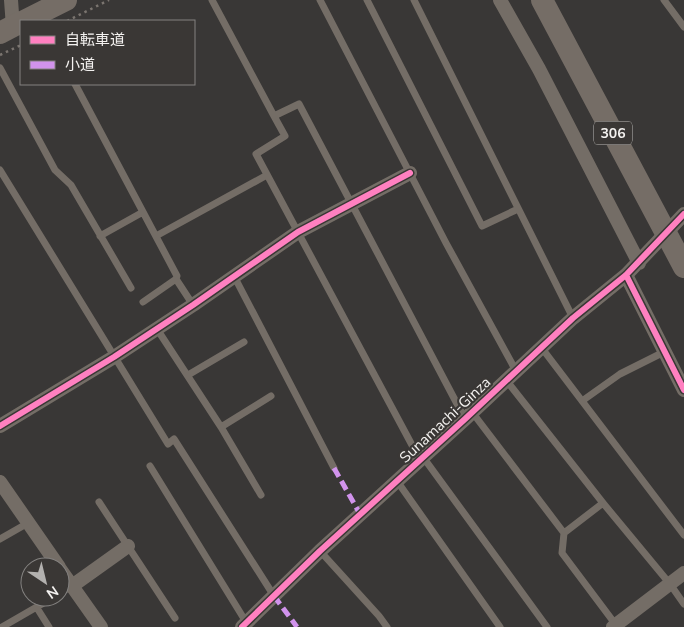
<svg xmlns="http://www.w3.org/2000/svg" width="684" height="627" font-family="'Nunito Sans','Noto Sans JP',sans-serif">
<style>
.lines{fill:none;stroke-linecap:round;stroke-linejoin:round}
.path{stroke:#7a746f;stroke-width:2.5;stroke-dasharray:2.5 4;stroke-linecap:butt}
.lane{stroke:#746d66;stroke-width:7}
.street{stroke:#746d66;stroke-width:14}
.primary{stroke:#756d66;stroke-width:22}
.quiet{stroke:#d193ec;stroke-width:5;stroke-dasharray:10 5;stroke-linecap:butt}
.cycleway-casing{stroke:#3a3735;stroke-width:9}
.cycleway{stroke:#ff80c0;stroke-width:6}
.labels{text-anchor:middle;stroke-width:4.5;stroke-linejoin:round;paint-order:stroke}
.shield{fill:#3a3735;stroke:#bcbab8;stroke-width:1}
.shield-label{font-size:14px;font-weight:bold;fill:#f4f2f0}
.street-label{font-size:15px;fill:#f4f2f0;stroke:#3a3735}
</style>
<rect width="100%" height="100%" fill="#393736"/>
<g class="lines">
<path class="path" d="M67,21L109,0
M0,55L21,45"/>
<path class="lane" d="M212,0L274,116L299,104L465,419
M320,0L446,243L516,371
M367,0L482,226L518,209
M414,0L573,318
M664,0L684,27
M0,68L55,170L71,185L131,288
M75,84L143,212
M274,116L285,136L256,154L420,460
M0,170L168,444L174,439L274,596
M100,236L143,212L177,276L176,279
M156,236L267,175
M234,276L334,468
M143,302L176,279L193,305
M157,329L221,427L261,495
M541,347L684,535
M188,375L244,342
M506,380L603,503L670,584L684,604
M582,401L620,374L664,352
M472,412L564,533
M221,427L271,396
M423,457L547,627
M150,466L246,622
M397,481L500,627
M99,502L175,618
M603,503L564,533L562,553L616,625
M0,539L28,523
M320,551L379,616L387,627
M60,593L72,586
M37,608L49,627
M2,627L54,597"/>
<path class="street" d="M11,0L13,27
M500,0L539,69L639,263
M626,275L684,390
M0,426L114,357L193,305L298,232L410,173
M0,482L59,567
M60,569L101,627
M72,586L128,546
M242,627L320,551L465,419L573,318L626,275L684,214
M613,627L684,573"/>
<path class="primary" d="M542,0L684,267
M24,21L66,0
M0,33L21,22"/>
<path class="quiet" d="M334,468L360,514
M274,596L297,627"/>
<g class="cycleway-casing">
<path id="cycleway" d="M626,275L684,390
M0,426L114,357L193,305L298,232L410,173
M242,627L320,551L465,419L573,318L626,275L684,214"/>
</g>
<use href="#cycleway" class="cycleway"/>
</g>
<g class="labels">
<rect class="shield" x="594" y="121.5" width="38" height="23" rx="4"/>
<g class="shield-label">
<text x="613" y="138">306</text>
</g>
<g class="street-label">
<text transform="translate(445 420) rotate(-43)" y="5">Sunamachi-Ginza</text>
</g>
</g>
<rect x="20" y="20" width="175" height="65" fill="#3a3735" stroke="#848280"/>
<rect x="30" y="36" width="25" height="8" fill="#ff80c0" stroke="#848280"/>
<text x="65" y="45" font-size="15" fill="#f4f2f0">自転車道</text>
<rect x="30" y="61" width="25" height="8" fill="#d193ec" stroke="#848280"/>
<text x="65" y="70" font-size="15" fill="#f4f2f0">小道</text>
<g transform="translate(45 582) rotate(145)"><circle r="24" fill="#3a3735" stroke="#848280"/>
<path d="M0-4L9 19L0 12L-9 19Z" fill="#b3b1af"/>
<text y="-8" font-size="14" font-weight="bold" text-anchor="middle" fill="#f4f2f0">N</text>
</g>
</svg>
